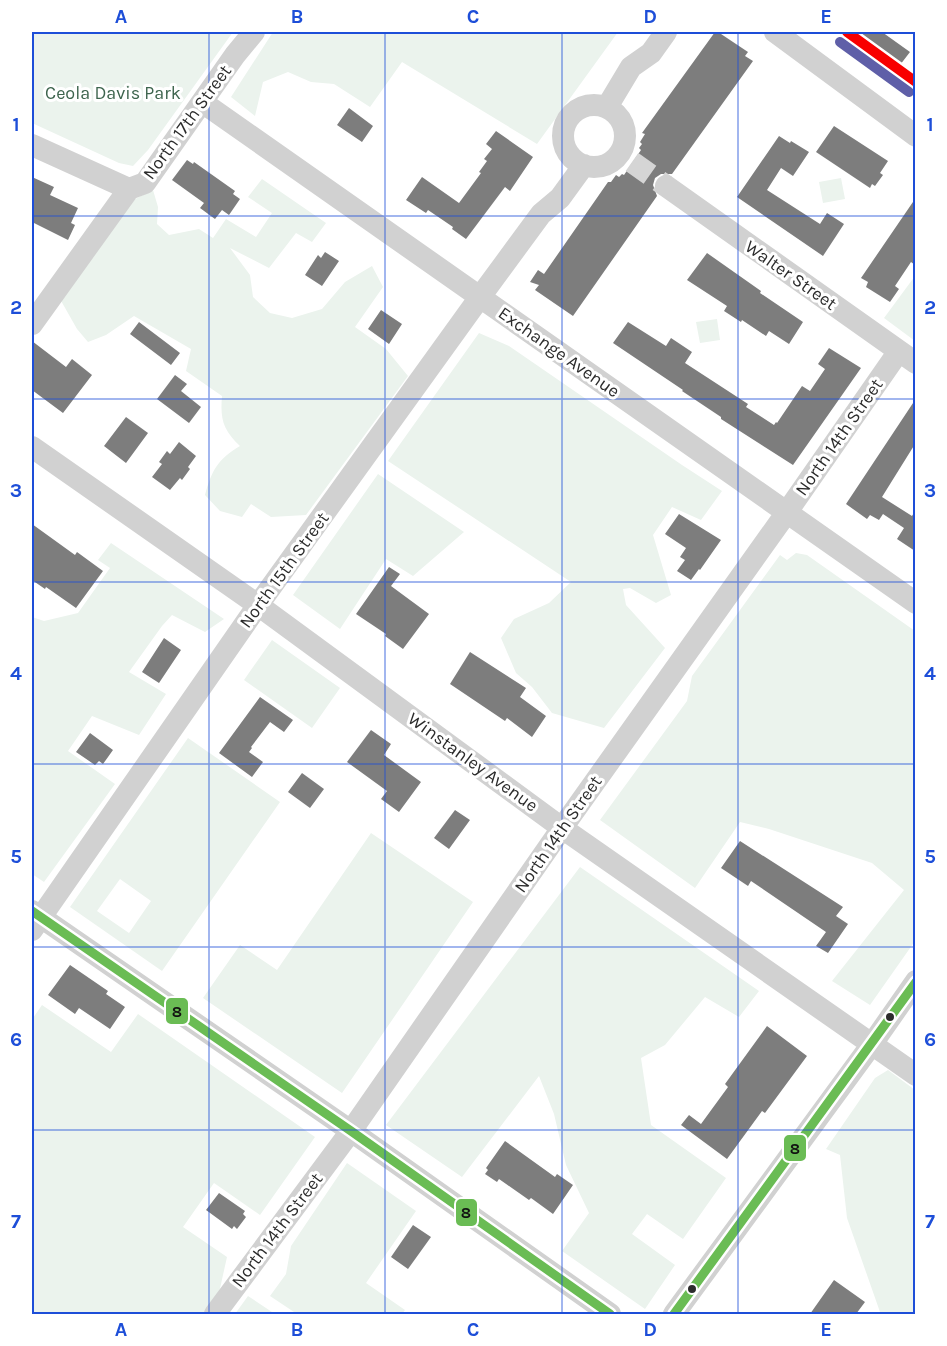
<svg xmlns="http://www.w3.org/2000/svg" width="947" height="1346" font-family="Karla,sans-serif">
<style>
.green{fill:#ebf3ed;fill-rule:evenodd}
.building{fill:#7d7d7d}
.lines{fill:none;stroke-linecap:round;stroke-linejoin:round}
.minor-tunnel{stroke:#d5d5d5;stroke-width:22;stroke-dasharray:22 11;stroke-linecap:butt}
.minor{stroke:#d1d1d1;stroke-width:22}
.bus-1-casing{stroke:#fff;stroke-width:14}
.bus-1{stroke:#6abc54;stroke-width:9}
.rail-1-casing{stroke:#fff;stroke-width:15}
.rail-2-casing{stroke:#fff;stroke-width:15}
.rail-1{stroke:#f80000;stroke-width:10}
.rail-2{stroke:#5f5fa8;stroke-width:10}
.grid{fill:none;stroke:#1d4ed8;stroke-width:1.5;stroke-opacity:0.55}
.bus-dot{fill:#2c2c2c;stroke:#fff;stroke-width:2}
.labels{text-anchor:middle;stroke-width:6;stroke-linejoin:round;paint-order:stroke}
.park-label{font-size:18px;fill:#3d644d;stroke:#fff}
.street-label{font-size:18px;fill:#2c2c2c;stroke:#fff}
.line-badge{stroke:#fff;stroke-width:2}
.pale-badge-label{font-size:16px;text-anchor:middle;font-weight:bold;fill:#111}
.neatline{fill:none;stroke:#1d4ed8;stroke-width:2}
.grid-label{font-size:20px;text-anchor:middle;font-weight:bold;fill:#1d4ed8}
</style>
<rect width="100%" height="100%" fill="#fff"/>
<path class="green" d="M32,32H233L148,150L133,166L119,163L32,123Z
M273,32H618L537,144L402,62L370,107L334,84L311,82L288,72L263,82L255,116L231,97Z
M841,178L845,199L823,203L819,182Z
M262,179L326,223L312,242L296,233L269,268L230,248L250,275L253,297L270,313L292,318L322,309L345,282L372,266L383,287L355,327L386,349L408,376L306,515L271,517L251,504L242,517L220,511L205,495C212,470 217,460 240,446C223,430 220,419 222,396L186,371L191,349L134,316L106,335L88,342L77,329L60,299L133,200L153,190L158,207L157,224L169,235L199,229L213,238L226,219L256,237L272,213L248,197Z
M915,276H916L915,341L884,318Z
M717,319L720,340L700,343L696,322Z
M479,333L509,346L682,465L722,491L701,520L672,507L653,535L671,595L656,603L630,588L623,589L626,605L665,648L604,728L552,713L532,687L516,673L501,638L514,619L549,603L571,582L388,461Z
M378,474L464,532L413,576L386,559L340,629L293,595Z
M111,543L224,619L205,632L172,615L162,626L129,672L166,694L139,735L92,716L68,751L115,784L44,882L32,874V617L44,621L78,613L110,568L98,560Z
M796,553L807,555L915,631V941L870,1005L832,981L904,890L872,863L769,829L740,822L695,888L600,820L687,701L692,676L780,555L787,560Z
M272,640L340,688L312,728L244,680Z
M188,738L280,802L162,971L70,907ZM120,879L151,901L129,933L97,911Z
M371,833L473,902L342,1093L203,998L240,945L277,970Z
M580,867L759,991L739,1017L705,997L665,1045L641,1058L651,1125L726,1178L683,1239L647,1214L632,1234L675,1265L645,1309L562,1251L589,1213L566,1165L554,1114L539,1076L462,1177L386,1125Z
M42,1005L111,1052L138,1014L315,1137L260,1215L214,1183L183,1227L227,1257L219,1293L203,1314H32V1017L33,1018Z
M888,1070L915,1090V1314H882L880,1312L847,1218L840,1155L826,1149L875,1078Z
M347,1163L416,1211L366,1283L405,1310L402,1314H297L270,1296L286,1274L291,1246Z
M248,1296L275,1314H235Z"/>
<path class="building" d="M715,32H718L748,52L745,56L753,61L672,174H661L655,178L653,185L657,196L573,316L535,290L539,285L530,282L538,270L544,274L608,182H611L616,175L619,177L622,174L624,175L641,150L639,148L642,144L640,142L645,134L642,133Z
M853,32H882L910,52L900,65Z
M349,108L373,126L362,142L337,125Z
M834,126L888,161L880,173L883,175L875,186L872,184L870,188L816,152Z
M496,131L533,157L510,191L505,187L466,239L452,229L453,227L428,210L426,213L406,200L422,177L459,203L481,173L479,172L487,161L484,159L492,149L486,144Z
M779,136L790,143L791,141L809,152L793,176L781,168L767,190L820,224L827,213L844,224L823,256L737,197Z
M187,160L193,164L194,162L235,191L233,194L240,199L229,215L222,210L215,219L200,208L204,203L172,180Z
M32,177L54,187L50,195L78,208L71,223L75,225L68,240L32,222Z
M915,199V265L911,262L895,286L899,289L890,302L866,287L868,282L861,278Z
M325,252L339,261L322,286L305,275L318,255L321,258Z
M707,253L761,291L760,293L803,322L789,344L769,331L766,336L742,320L741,322L724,311L727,306L687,280Z
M381,310L402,324L389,344L368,329Z
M139,322L180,353L171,365L130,334Z
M628,322L666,346L671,338L692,352L685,363L748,404L746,407L774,425L776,422L777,423L802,386L810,391L825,369L818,364L829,348L861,368L793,465L721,419V417L682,391L683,390L613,343Z
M32,341L66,367L72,359L92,375L63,413L32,390Z
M175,375L187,384L181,391L201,407L189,423L157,399Z
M915,400V444L882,497L912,516L915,511V551L897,539L904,528L883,514L879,520L870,515L867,519L846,504Z
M126,417L148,433L126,463L104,446Z
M179,442L196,456L188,467L190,469L182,480L180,478L170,490L152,477L162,464L159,462L167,451L170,454Z
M679,514L721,540L700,570L699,569L691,580L677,571L685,560L680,557L686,548L665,534Z
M32,524L75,555L77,552L103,571L76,608L46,587L45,589L32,580Z
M389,567L400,574L391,586L429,614L403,649L385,636L386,634L356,614Z
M164,638L181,650L159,683L142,672Z
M470,652L526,688L520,697L546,716L532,737L507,718L505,721L450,684Z
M260,697L293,720L284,732L270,722L251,747L252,748L249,752L263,762L252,777L219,753Z
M371,730L391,744L384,755L421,782L399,812L381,799L387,791L347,762Z
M90,733L113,750L103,764L99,761L95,765L76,752Z
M302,773L324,789L310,808L288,792Z
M455,810L470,820L449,849L434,838Z
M740,841L843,907L836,916L848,924L828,953L816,946L826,932L751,881L748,886L721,868Z
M70,965L108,991L106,994L125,1007L110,1029L79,1008L75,1014L48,995Z
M767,1026L807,1056L765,1113L762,1111L727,1159L681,1125L689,1115L701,1124L728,1087L725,1084Z
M505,1141L555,1177L557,1174L573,1185L553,1214L531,1198L529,1200L499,1179L497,1182L485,1174L488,1170L486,1168Z
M219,1193L245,1211L243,1214L246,1217L237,1229L234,1226L232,1229L206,1210Z
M413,1225L431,1237L408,1269L391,1257Z
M834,1280L865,1302L856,1314H810Z"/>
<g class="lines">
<path class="minor-tunnel" d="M632,162L666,186"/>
<path class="minor" d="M775,32L916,136
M202,102L916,603
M563 136a31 31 0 1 1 62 0a31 31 0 1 1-62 0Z
M607,107L631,67L651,53L666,32
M32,145L129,189
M666,186L916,363
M32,324L129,189L145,183L235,55L254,32
M32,447L258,605L562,828L916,1075
M32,911L351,1131L610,1314
M32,930L258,605L480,297L541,214L560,198L584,165
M215,1314L351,1131L562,828L787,512L899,351
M674,1314L872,1044L916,981"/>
<g class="bus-1-casing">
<path id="bus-1" d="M32,911L351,1131L610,1314
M674,1314L916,982"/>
</g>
<use href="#bus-1" class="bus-1"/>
<g class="rail-1-casing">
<path id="rail-1" d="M847,32L916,82"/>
</g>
<g class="rail-2-casing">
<path id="rail-2" d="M840,42L909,92"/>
</g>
<use href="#rail-1" class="rail-1"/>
<use href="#rail-2" class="rail-2"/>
</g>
<path class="grid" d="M209,32V1314M385,32V1314M562,32V1314M738,32V1314M32,216H916M32,399H916M32,582H916M32,764H916M32,947H916M32,1130H916"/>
<g class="bus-dot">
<circle cx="890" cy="1017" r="5"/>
<circle cx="692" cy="1289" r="5"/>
</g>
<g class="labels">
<g class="park-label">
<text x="113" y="99">Ceola Davis Park</text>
</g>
<g class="street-label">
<text transform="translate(187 122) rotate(-54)" y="6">North 17th Street</text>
<text transform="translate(791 275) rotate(35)" y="6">Walter Street</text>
<text transform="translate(559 352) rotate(35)" y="6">Exchange Avenue</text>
<text transform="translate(839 437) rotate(-55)" y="6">North 14th Street</text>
<text transform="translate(284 570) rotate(-54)" y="6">North 15th Street</text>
<text transform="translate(473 762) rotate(36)" y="6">Winstanley Avenue</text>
<text transform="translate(558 834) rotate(-55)" y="6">North 14th Street</text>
<text transform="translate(277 1230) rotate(-53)" y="6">North 14th Street</text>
</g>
</g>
<g class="line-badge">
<rect x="165" y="997" width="24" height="28" rx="6" fill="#6abc54"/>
<rect x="783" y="1134" width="24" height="28" rx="6" fill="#6abc54"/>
<rect x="455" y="1198" width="23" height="29" rx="6" fill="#6abc54"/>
</g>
<g class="pale-badge-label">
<text x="177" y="1017">8</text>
<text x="795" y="1154">8</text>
<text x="466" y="1218">8</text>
</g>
<rect width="947" height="1346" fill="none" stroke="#ffffff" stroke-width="66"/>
<rect x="33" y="33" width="881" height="1280" class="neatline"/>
<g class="grid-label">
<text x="121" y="23">A</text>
<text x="297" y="23">B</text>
<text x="473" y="23">C</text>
<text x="650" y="23">D</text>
<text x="826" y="23">E</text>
<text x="16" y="131">1</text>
<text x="930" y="131">1</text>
<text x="16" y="314">2</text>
<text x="930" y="314">2</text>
<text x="16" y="497">3</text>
<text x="930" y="497">3</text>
<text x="16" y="680">4</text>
<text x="930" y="680">4</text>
<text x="16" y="863">5</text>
<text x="930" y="863">5</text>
<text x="16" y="1046">6</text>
<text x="930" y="1046">6</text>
<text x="16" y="1228">7</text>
<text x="930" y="1228">7</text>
<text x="121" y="1336">A</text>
<text x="297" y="1336">B</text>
<text x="473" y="1336">C</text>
<text x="650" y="1336">D</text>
<text x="826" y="1336">E</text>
</g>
</svg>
